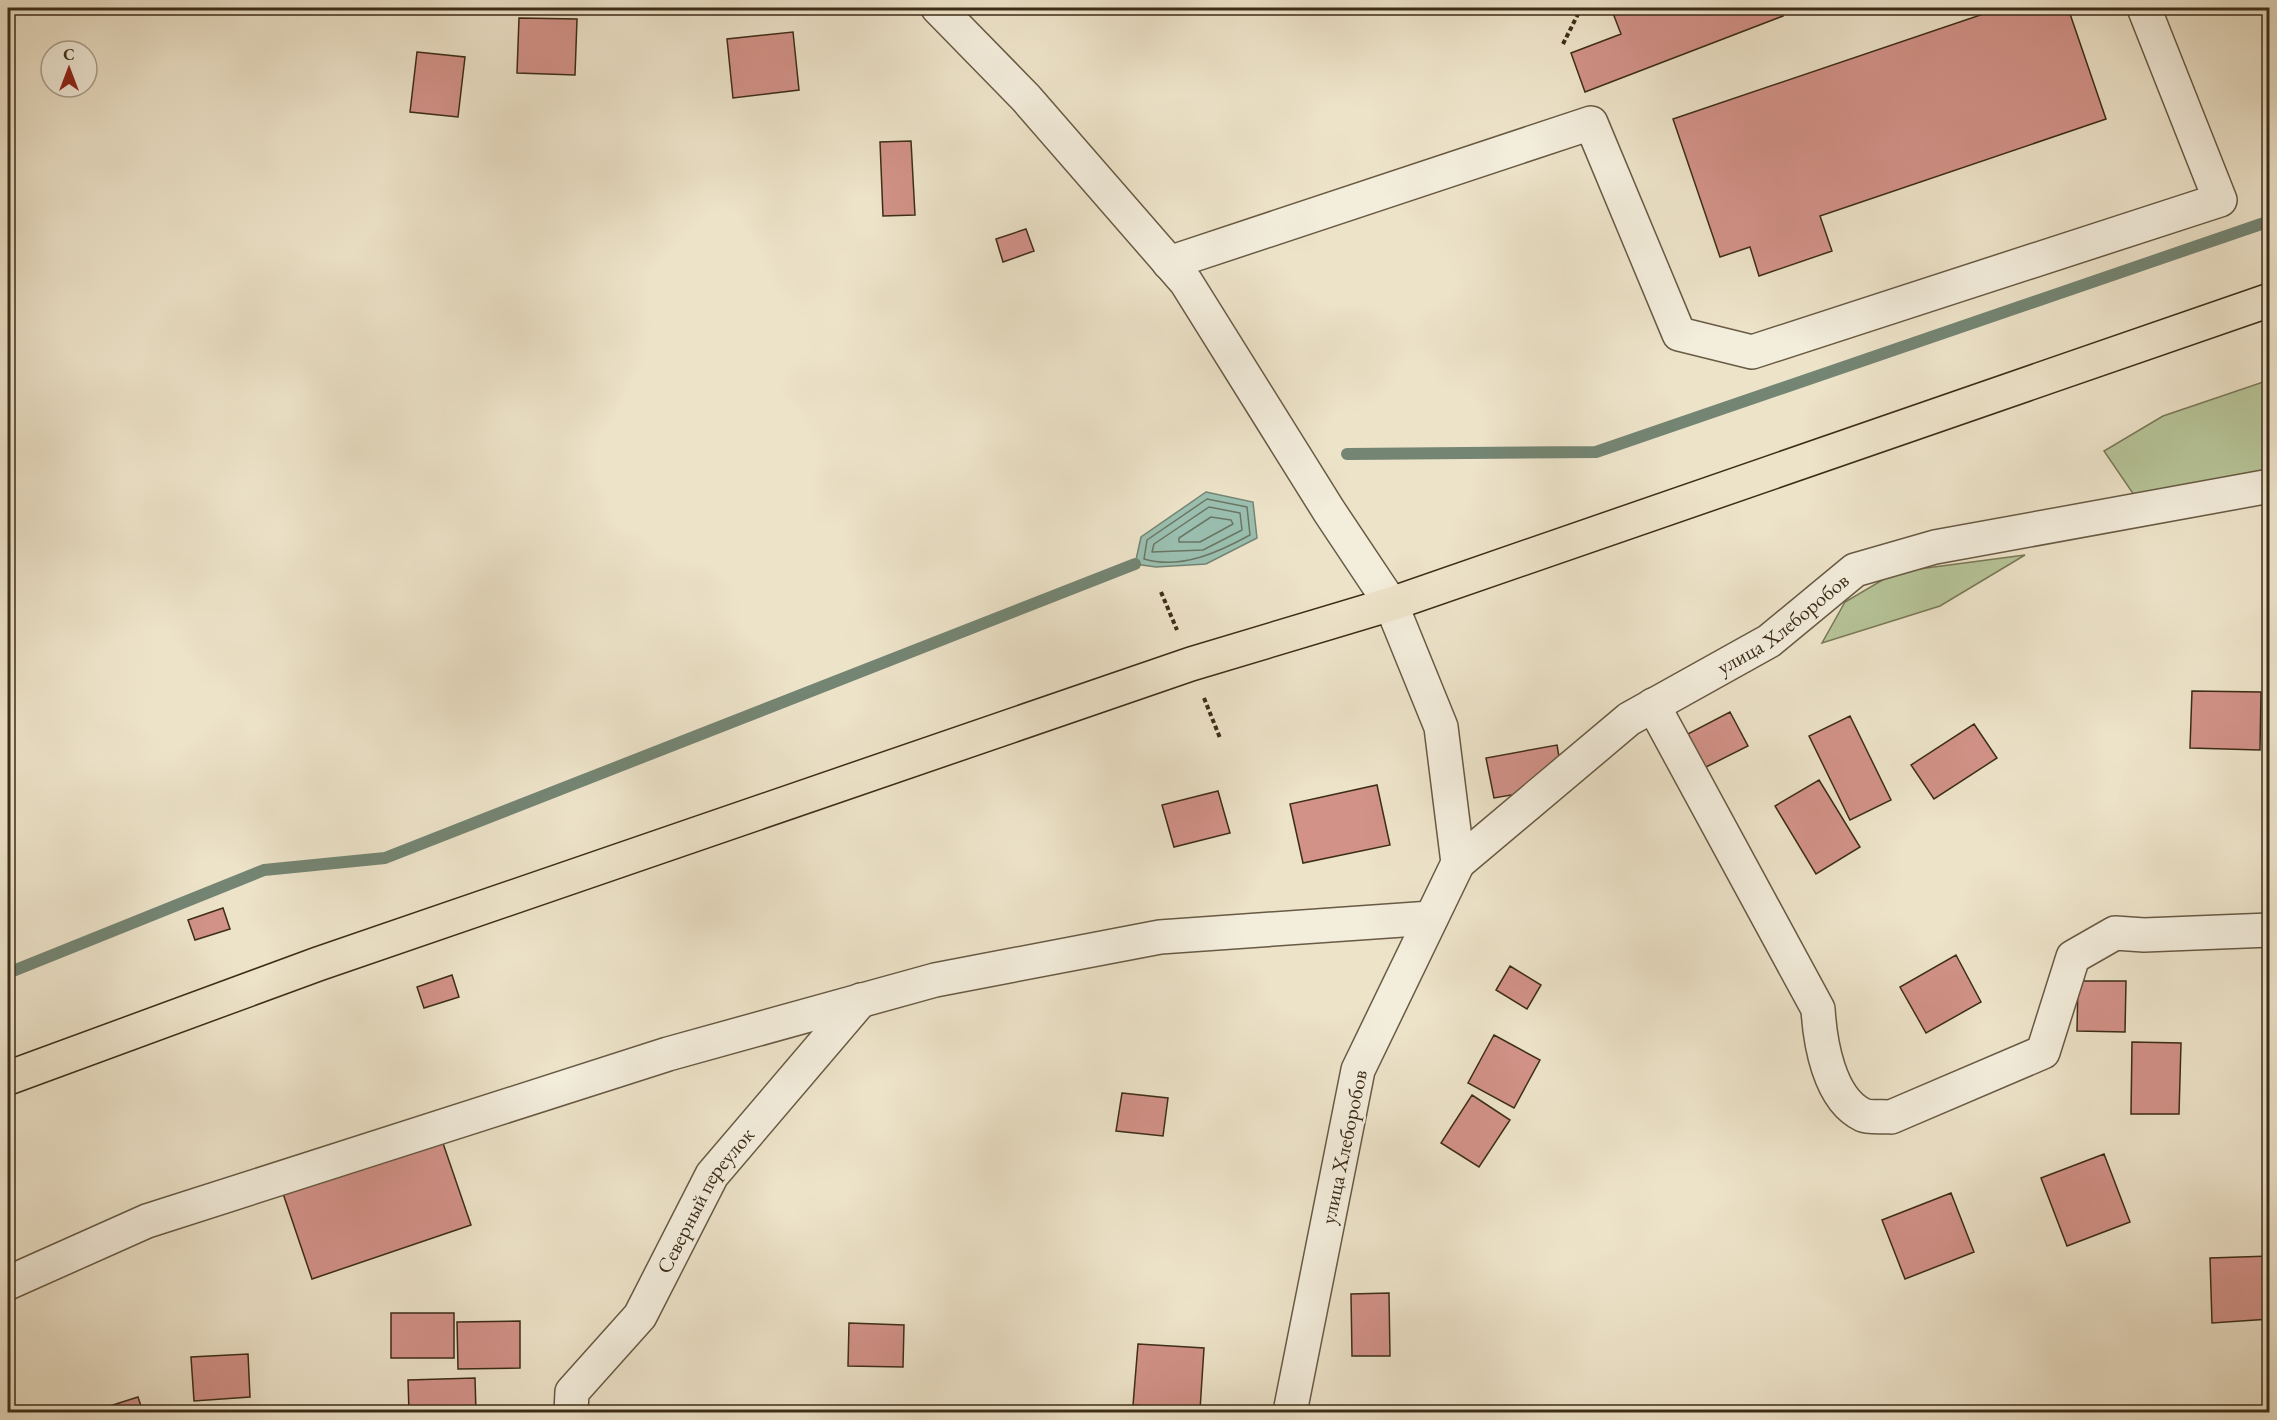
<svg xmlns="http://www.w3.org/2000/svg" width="2277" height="1420" font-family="'EB Garamond',serif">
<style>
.green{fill:#b6c498;stroke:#797858;stroke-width:1.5}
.water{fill:#9abfb0;stroke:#748573;stroke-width:1.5}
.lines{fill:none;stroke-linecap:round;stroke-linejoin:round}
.shore{stroke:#6b7664;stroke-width:1.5}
.stream{stroke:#748573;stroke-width:12}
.building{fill:#d29288;stroke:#3c2d18;stroke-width:1.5}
.minor-casing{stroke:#685a44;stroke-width:36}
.highway-casing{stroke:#3c2d18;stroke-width:36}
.path{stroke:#3c2d18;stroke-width:4;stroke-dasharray:4.5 3;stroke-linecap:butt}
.minor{stroke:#f3eddc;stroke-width:33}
.highway{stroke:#ede3c9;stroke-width:33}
.labels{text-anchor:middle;stroke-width:5;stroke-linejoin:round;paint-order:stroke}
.street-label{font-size:21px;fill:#3c2d18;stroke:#f3eddc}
</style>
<rect width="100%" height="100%" fill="#ede3c9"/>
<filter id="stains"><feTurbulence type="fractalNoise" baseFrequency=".00333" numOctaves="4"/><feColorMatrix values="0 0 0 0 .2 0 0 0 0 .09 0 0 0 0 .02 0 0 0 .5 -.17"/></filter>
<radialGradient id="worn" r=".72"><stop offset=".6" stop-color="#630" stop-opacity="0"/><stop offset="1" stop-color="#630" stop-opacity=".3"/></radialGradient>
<path class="green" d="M2269,380V470L2134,495L2104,451L2163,416Z
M2025,555L1940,606L1822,643L1845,602L1896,572Z"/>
<path class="water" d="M1206,492L1253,502L1257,538L1206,564L1156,567L1135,564L1141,537Z"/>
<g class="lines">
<path class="shore" d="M1207,499L1247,507L1250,535C1219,552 1181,570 1144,559L1147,540Z
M1209,507L1240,513L1242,530L1203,550L1152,552L1154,544Z
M1211,517L1231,520L1233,524L1200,542H1179V538Z"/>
<path class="stream" d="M1347,454L1596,452L2270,221
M8,973L264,870L385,858L1135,564"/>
</g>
<path class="building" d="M1611,8H1780L1783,16L1585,92L1571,53L1621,34Z
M2001,8H2068L2106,119L1820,216L1832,251L1759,276L1750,247L1720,257L1673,119Z
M519,18L577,19L575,75L517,73Z
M793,32L799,90L733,98L727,39Z
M417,52L465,57L458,117L410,112Z
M911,141L915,215L883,216L880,142Z
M1026,229L1034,251L1003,262L996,239Z
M2192,691L2261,692L2260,750L2190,748Z
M1730,712L1748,746L1700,770L1682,737Z
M1850,716L1891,800L1850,820L1809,736Z
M1974,724L1997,758L1934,799L1911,765Z
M1557,745L1564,786L1494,798L1486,758Z
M1819,780L1860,847L1816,874L1775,806Z
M1377,785L1390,845L1303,863L1290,804Z
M1218,791L1230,833L1174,847L1162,805Z
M223,908L230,929L195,940L188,920Z
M1956,955L1981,1002L1926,1033L1900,987Z
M1510,966L1541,985L1527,1009L1496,990Z
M452,975L459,997L424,1008L417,987Z
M2078,981H2126L2125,1032L2077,1031Z
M1494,1035L1540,1060L1514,1108L1468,1083Z
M2132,1042L2181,1043L2179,1114H2131Z
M1122,1093L1168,1098L1163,1136L1116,1131Z
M1472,1095L1510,1120L1479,1167L1441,1143Z
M433,1114L471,1225L312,1279L274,1167Z
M2104,1154L2130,1222L2067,1246L2041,1178Z
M1951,1193L1974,1252L1905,1279L1882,1220Z
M2270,1256V1319L2212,1323L2210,1258Z
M1389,1293L1390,1356H1352L1351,1294Z
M391,1313H454V1358H391Z
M520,1321V1368L458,1369L457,1322Z
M849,1323L904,1325L903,1367L848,1366Z
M1138,1344L1204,1348L1200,1410L1133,1405Z
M248,1354L250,1397L194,1401L191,1357Z
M475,1378L476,1412H409L408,1380Z
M138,1397L143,1412H91Z"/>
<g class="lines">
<g class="minor-casing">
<g id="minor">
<path d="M938,8L1026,98L1186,282L1329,511L1391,604L1441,727L1458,863L1358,1070L1290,1412"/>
<path d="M1169,263L1591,123L1679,334L1752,352L2220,200L2144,8"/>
<path d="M1653,705L1818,1009C1820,1042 1829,1099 1863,1115C1870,1118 1883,1116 1891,1117L2043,1052L2073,957L2115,933L2144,935L2270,930"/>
<path id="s1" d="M1458,863L1629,719L1769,641L1855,570L1935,547L2270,486"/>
<path d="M8,1283L147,1221L668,1054L935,980L1160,937L1431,918"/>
<path id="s2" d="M571,1412L572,1392L640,1316L712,1175L861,1000"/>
</g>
</g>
<g class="highway-casing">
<path id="highway" d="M8,1078L318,964L1191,664L1391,604L2270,300"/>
</g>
<path class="path" d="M1563,44L1581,8
M1161,592L1177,630
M1204,698L1220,738"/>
<use href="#minor" class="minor"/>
<use href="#highway" class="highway"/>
</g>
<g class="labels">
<g class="street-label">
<text dy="7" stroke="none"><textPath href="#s1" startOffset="405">улица Хлеборобов</textPath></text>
<text transform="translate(1344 1147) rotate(-78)" y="7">улица Хлеборобов</text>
<text dy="7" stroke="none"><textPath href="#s2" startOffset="255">Северный переулок</textPath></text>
</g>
</g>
<rect width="2277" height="1420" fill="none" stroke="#ede3c9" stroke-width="30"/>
<rect x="9" y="9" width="2259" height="1402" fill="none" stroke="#3c2d18" stroke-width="3"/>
<rect x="15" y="15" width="2247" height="1390" fill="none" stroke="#3c2d18" stroke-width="1.5"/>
<g transform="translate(69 69)"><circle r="28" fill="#f3eddc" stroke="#aaa08e" stroke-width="1.5"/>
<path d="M0-4.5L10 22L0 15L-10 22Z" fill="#8f2418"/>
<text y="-9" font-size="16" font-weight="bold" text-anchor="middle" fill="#3c2d18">С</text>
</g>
<rect width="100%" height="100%" filter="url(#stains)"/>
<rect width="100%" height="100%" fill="url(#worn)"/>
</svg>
